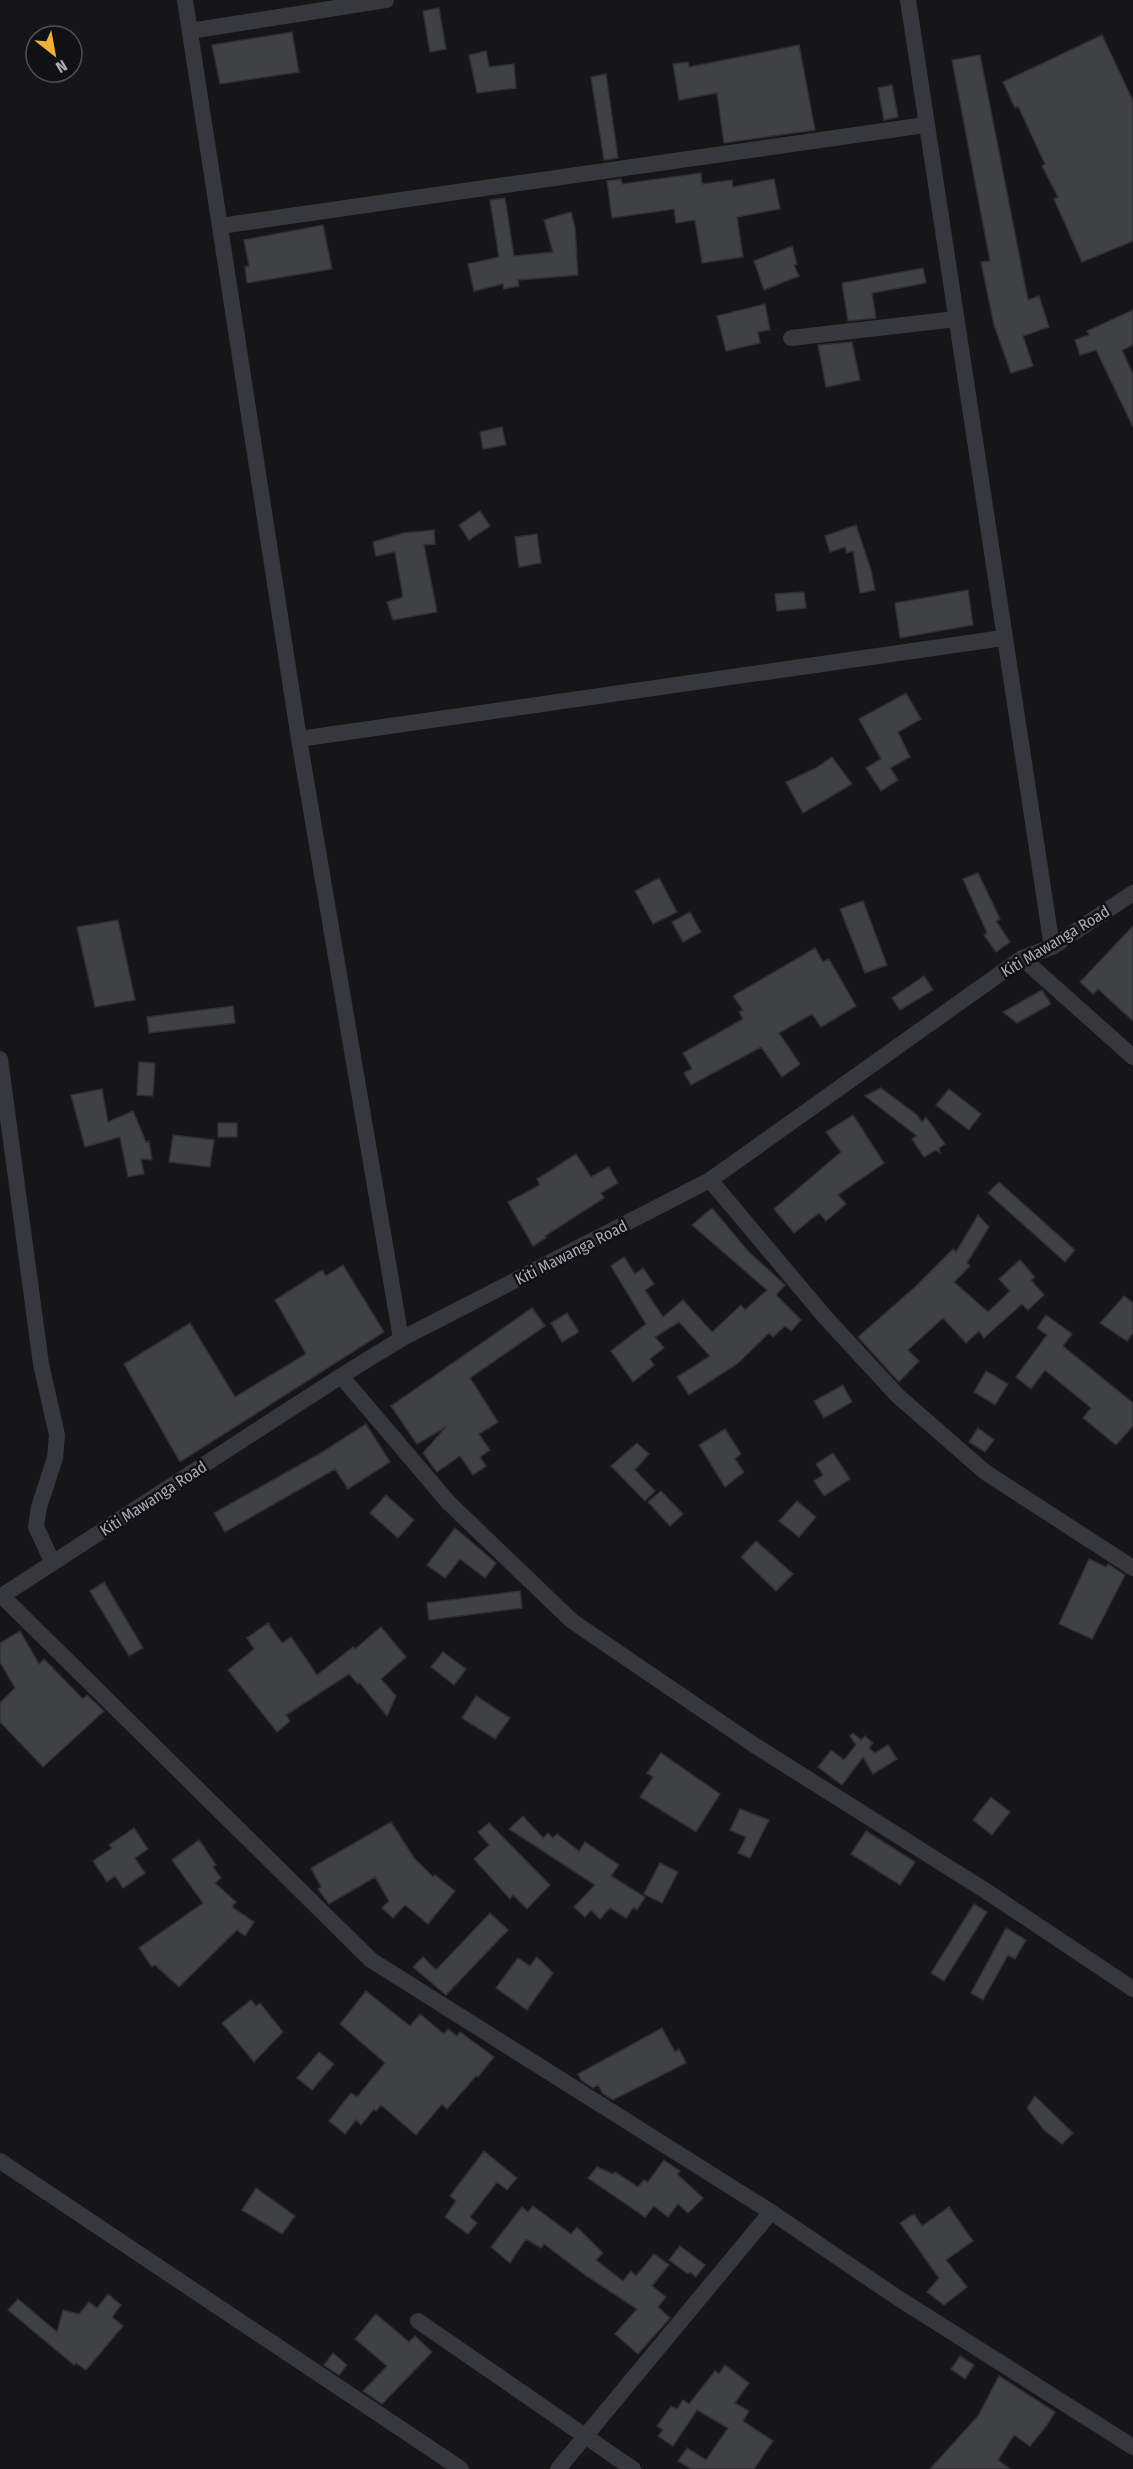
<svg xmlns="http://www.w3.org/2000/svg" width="1133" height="2469" font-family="'Fira Sans Condensed',sans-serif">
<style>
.building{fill:#404145;stroke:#303034;stroke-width:1.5}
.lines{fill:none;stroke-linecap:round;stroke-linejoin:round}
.street{stroke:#37383d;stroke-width:16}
.labels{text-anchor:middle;stroke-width:5;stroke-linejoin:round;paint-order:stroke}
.street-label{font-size:16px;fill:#a8adb8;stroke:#111113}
</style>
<rect width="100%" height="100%" fill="#161618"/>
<path class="building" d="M439,8L446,49L430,52L423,11Z
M292,32L299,72L220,84L212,45Z
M1102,35L1133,101V241L1082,262L1054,199L1058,197L1042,166L1045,164L1018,106L1015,108L1003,82Z
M799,45L815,130L724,143L717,93L679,100L673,64L688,62L689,67Z
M486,51L489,67L514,64L516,88L477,93L469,55Z
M980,55L1028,300L1039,296L1049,327L1023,336L1033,366L1011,373L994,325L981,262L990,261L952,60Z
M606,74L618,158L604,160L591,77Z
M892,85L898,117L884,120L878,88Z
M701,173L702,184L732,180L733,187L774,179L780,209L737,217L743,257L702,263L695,220L676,223L674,209L612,218L607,181L621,179L622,184Z
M505,198L514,256L553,252L544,220L571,212L575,227L578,275L518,280L519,286L504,289L503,284L474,291L468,264L499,257L490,200Z
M323,225L332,269L247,283L245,267L249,266L244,240Z
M792,246L797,264L794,265L799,276L764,290L754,261Z
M923,268L926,283L872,293L876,318L848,321L842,283Z
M765,304L770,330L758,332L760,343L726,351L717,316Z
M1133,310V345L1122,350L1133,374V427L1096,350L1080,355L1075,340L1089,335L1087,331Z
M852,342L860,380L826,387L818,345Z
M502,427L506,445L483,449L480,432Z
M480,511L490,526L469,540L459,525Z
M856,525L871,570L875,590L860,593L853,551L847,553L845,547L830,552L825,536Z
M434,530L435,544L424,545L437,612L393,620L387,602L403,597L395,552L376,556L373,542L403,533Z
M537,534L541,563L519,567L515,537Z
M968,590L973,625L900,638L895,603Z
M804,592L806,608L777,611L775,594Z
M906,693L921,719L898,732L910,757L890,768L898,780L881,791L866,768L881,759L859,719Z
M832,757L852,784L803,813L786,782L816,768Z
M978,873L1000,919L996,921L1010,942L996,952L984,935L987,933L963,879Z
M659,878L677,912L653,924L635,891Z
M863,901L887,965L865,973L840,909Z
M690,912L701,932L683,942L672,922Z
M118,920L135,1000L95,1007L77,927Z
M1133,926V1021L1098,989L1093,994L1080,982Z
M815,948L823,962L829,959L856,1006L821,1027L812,1014L779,1033L800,1064L782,1077L761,1047L691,1085L684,1073L692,1069L683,1053L743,1019L739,1012L743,1010L733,996Z
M924,976L933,990L900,1010L892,998Z
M1042,990L1051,1004L1017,1023L1003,1012Z
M233,1006L235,1023L149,1033L147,1017Z
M139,1062L155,1063L153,1096L137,1095Z
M881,1088L917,1115L922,1122L926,1117L945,1144L939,1148L940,1153L936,1150L924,1157L912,1139L917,1136L865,1096Z
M102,1089L108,1122L133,1111L146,1142L149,1141L152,1160L141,1159L144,1174L128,1177L120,1137L85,1147L71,1095Z
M949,1089L981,1114L969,1130L936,1105Z
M853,1115L884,1163L838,1195L846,1204L826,1221L819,1213L794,1233L774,1209L841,1152L826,1132Z
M218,1123H237V1137H218Z
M173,1135L214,1140L210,1167L169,1162Z
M576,1154L591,1177L609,1167L618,1183L601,1193L604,1198L545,1236L546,1238L533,1246L508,1202L540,1185L537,1179Z
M999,1182L1075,1250L1065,1262L988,1193Z
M712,1208L748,1251L785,1285L776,1295L801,1320L791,1331L785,1326L773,1337L769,1333L737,1364L689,1395L677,1377L710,1356L679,1322L655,1337L664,1348L650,1359L654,1365L633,1382L611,1351L646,1324L611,1266L624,1257L635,1274L643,1268L654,1284L645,1290L663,1317L683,1300L712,1332L741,1305L745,1310L767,1290L692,1225Z
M978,1215L989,1227L967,1263L970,1266L954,1282L988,1312L1010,1291L999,1279L1020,1260L1035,1277L1031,1280L1044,1295L1028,1310L1022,1304L984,1338L979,1331L966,1343L943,1318L908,1350L919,1361L899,1382L858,1337L915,1287L953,1249L956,1252Z
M343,1265L384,1332L180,1462L124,1364L190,1323L235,1397L306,1354L275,1300L322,1270L326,1276Z
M1124,1296L1133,1303V1333L1127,1341L1100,1323Z
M532,1308L545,1326L470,1378L498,1422L479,1434L490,1450L480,1457L486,1466L473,1475L460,1456L437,1472L423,1453L446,1427L417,1444L391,1406Z
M567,1313L579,1332L562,1342L551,1323Z
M1046,1315L1072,1334L1063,1346L1133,1403V1426L1116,1445L1083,1418L1091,1408L1045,1370L1031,1389L1016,1377L1047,1335L1037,1328Z
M986,1371L1008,1384L995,1405L974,1392Z
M843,1385L852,1402L824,1418L814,1401Z
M366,1424L390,1462L348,1489L335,1469L225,1532L214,1513L321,1453Z
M978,1428L994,1440L985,1452L969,1442Z
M725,1429L741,1454L735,1459L744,1472L725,1487L699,1445Z
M637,1443L649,1454L635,1470L655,1491L645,1501L611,1466Z
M833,1453L850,1479L824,1496L814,1481L823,1475L816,1464Z
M661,1491L683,1514L670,1526L648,1502Z
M386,1495L414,1520L398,1538L370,1513Z
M797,1501L816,1517L799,1537L779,1521Z
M455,1528L496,1563L485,1578L460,1559L445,1578L427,1565Z
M756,1541L793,1574L776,1591L741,1557Z
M1089,1559L1106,1567L1108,1564L1125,1575L1092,1639L1059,1624Z
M104,1582L143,1648L129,1656L90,1591Z
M520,1591L522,1608L429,1620L427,1603Z
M268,1623L282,1643L291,1637L317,1675L353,1647L355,1649L381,1627L406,1657L381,1679L396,1696L387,1716L359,1682L358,1684L349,1674L286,1715L290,1721L277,1732L228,1670L254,1649L247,1638Z
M20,1631L39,1664L44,1659L83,1699L87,1695L104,1711L43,1767L0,1722V1703L15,1688L0,1662V1643Z
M443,1652L466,1669L454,1685L431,1667Z
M476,1696L510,1718L495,1739L462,1718Z
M853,1733L861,1740L865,1736L873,1743L869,1748L875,1753L888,1745L897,1759L873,1774L863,1757L842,1785L818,1767L831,1750L844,1760L856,1745L850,1736Z
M661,1753L720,1794L696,1832L640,1797L653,1777L647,1773Z
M991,1797L1010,1812L992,1835L973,1820Z
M740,1809L769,1820L750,1858L738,1853L746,1837L730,1830Z
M523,1816L543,1838L548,1833L553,1838L557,1834L579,1851L585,1842L619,1865L611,1876L645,1897L637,1910L634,1907L626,1918L610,1908L600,1919L591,1910L585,1917L574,1907L595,1885L509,1829Z
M391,1822L414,1858L433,1877L435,1875L455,1891L428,1924L405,1905L393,1918L382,1908L389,1901L375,1877L329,1904L318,1889L321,1887L311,1868Z
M489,1823L550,1885L527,1909L513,1895L510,1899L474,1859L489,1845L478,1832Z
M134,1828L148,1849L135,1858L145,1873L123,1888L115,1876L107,1882L93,1861L112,1848L109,1845Z
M866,1831L915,1862L900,1885L851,1854Z
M199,1840L216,1865L213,1867L221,1878L215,1883L236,1902L232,1907L254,1922L245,1936L237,1930L179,1987L155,1965L152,1967L139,1948L203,1903L172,1860Z
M660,1863L678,1872L662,1903L644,1894Z
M974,1904L987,1912L944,1981L931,1973Z
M490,1913L508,1930L446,1995L413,1967L423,1957L436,1970Z
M1006,1928L1026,1940L1015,1959L1008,1955L983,2000L971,1993Z
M537,1957L553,1973L527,2010L496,1988L518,1958L530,1966Z
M366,1991L410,2026L420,2014L444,2034L448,2029L457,2036L460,2032L494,2057L478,2077L476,2076L447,2109L442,2104L416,2135L381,2105L376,2111L374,2109L361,2125L356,2120L345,2134L329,2121L351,2093L357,2097L385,2063L340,2024Z
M251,2000L256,2006L260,2003L283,2032L254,2062L222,2023Z
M662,2028L675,2052L679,2049L686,2063L613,2100L603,2094L598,2085L593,2088L581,2080L578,2074Z
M319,2052L334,2064L312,2090L297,2078Z
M1035,2096L1073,2133L1062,2144L1044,2130L1027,2108Z
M484,2151L517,2178L507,2190L497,2182L470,2217L477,2223L468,2234L445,2217L456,2201L450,2196Z
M664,2160L680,2171L677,2174L703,2198L688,2213L678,2204L668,2217L654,2206L645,2217L588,2178L597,2167L613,2174L615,2172L638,2187L644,2180L648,2182Z
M256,2188L295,2216L282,2234L242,2210Z
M533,2206L571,2234L577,2227L603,2253L596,2260L623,2281L631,2271L636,2276L654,2254L669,2265L652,2286L666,2297L658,2307L670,2318L638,2354L615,2334L637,2309L585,2275L544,2244L541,2248L526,2239L510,2263L491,2247L522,2207L528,2212Z
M949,2207L973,2241L946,2260L967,2287L944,2305L927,2292L939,2278L900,2223L914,2214L922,2226Z
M680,2246L705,2265L696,2277L690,2272L688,2274L669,2260Z
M108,2294L121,2305L112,2317L123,2326L86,2370L76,2363L74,2365L8,2310L18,2299L57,2332L63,2310L79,2314L89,2302L97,2308Z
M376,2314L409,2342L415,2336L432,2352L382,2404L363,2391L387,2366L355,2339Z
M333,2353L347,2365L339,2375L324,2365Z
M960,2356L974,2365L965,2379L951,2369Z
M725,2365L749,2383L735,2403L749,2411L743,2421L773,2441L754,2469H691L678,2461L687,2448L706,2460L728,2428L697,2410L673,2446L658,2436L663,2430L657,2426L671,2406L677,2409L683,2400L689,2404L715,2371L719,2374Z
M999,2376L1055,2412L1047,2425L1030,2446L1014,2435L998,2460L1010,2469H930L978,2416Z"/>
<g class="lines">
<path class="street" d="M185,0L299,739L401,1339
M908,0L1052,947
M190,31L386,0
M220,226L925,125
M791,338L956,319
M299,739L1003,638
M1022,958L1133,1057
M0,1059L41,1364L57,1435L55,1458L39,1507L36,1527L53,1563
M710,1180L825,1317L898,1396L985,1472L1133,1568
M341,1376L448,1502L572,1621L754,1745L986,1891L1133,1989
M2,1596L371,1960L771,2212L898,2298L1133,2447
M0,1597L341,1376L401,1339L710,1180L1022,958L1052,947L1133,893
M0,2161L461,2469
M418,2321L633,2469
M558,2469L771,2212"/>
</g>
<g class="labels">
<g class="street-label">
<text transform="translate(1055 941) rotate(-31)" y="6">Kiti Mawanga Road</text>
<text transform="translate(571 1252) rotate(-27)" y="6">Kiti Mawanga Road</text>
<text transform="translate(153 1498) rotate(-33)" y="6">Kiti Mawanga Road</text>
</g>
</g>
<g transform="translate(54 54) rotate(149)"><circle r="28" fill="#111113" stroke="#4d4f55" stroke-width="1.5"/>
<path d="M0-4.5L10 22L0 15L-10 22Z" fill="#f2b134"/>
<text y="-9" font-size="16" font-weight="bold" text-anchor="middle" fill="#a8adb8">N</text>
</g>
</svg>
